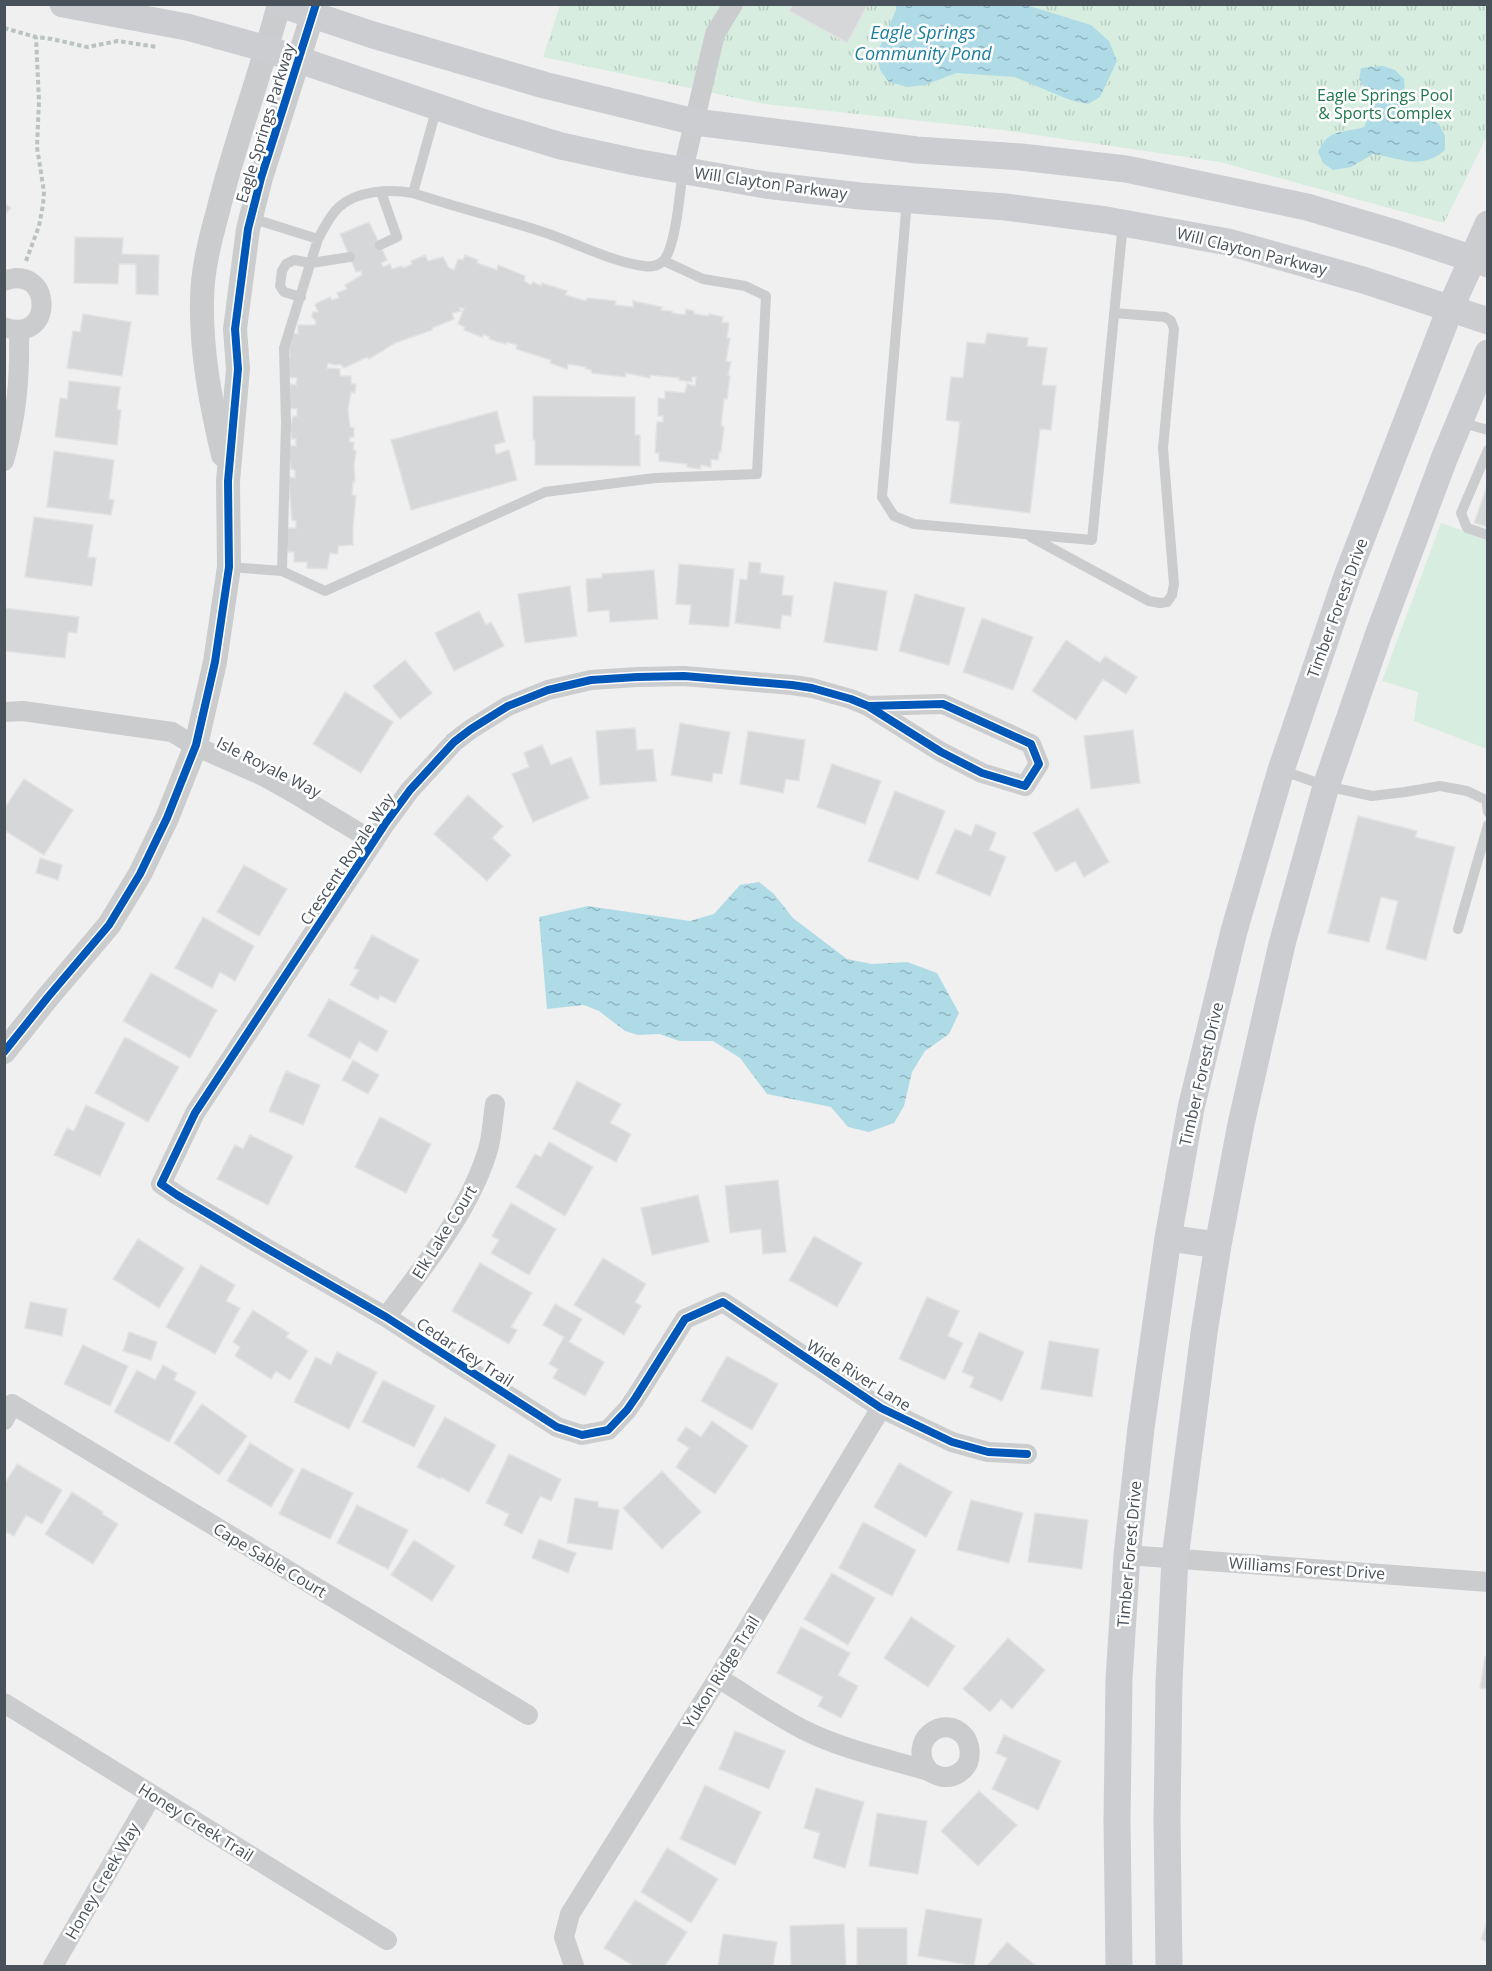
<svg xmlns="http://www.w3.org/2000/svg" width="1492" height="1971" font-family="'Open Sans',sans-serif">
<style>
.grass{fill:#d7ede0}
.park{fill:url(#park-tufts)}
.water{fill:url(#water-ripples)}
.building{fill:#d6d7d9;stroke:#e2e2e3;stroke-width:1.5}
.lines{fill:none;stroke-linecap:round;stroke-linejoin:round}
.path{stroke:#bac3c0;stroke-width:4;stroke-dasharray:4.5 3;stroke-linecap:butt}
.service{stroke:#cbccce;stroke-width:10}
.minor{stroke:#cbccce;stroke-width:20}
.tertiary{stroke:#cbccce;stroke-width:24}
.secondary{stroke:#cbcdd0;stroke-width:27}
.cycleway-casing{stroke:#fff;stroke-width:11}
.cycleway{stroke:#0057b8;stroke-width:8}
.labels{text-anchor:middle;stroke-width:5;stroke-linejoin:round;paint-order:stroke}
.park-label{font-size:16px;fill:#20764c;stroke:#fff}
.street-label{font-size:16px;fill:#49525b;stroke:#fff}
.water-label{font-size:18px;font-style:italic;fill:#1a7f9d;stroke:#fff}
</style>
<defs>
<pattern id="park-tufts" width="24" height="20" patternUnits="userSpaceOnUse" patternTransform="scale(1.5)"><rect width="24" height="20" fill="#d7ede0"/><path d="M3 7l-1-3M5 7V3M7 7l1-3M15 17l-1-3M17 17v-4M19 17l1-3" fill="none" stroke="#bacdc2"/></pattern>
<pattern id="water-ripples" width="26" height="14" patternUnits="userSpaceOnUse" patternTransform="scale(1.5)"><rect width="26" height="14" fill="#afdbe7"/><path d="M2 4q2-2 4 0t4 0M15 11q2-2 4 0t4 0" fill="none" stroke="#90b4be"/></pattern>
</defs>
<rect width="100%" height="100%" fill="#f0f0f0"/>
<path class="grass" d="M1441,523L1487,539V749L1414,721L1418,692L1382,681Z"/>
<path class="park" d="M1430,4C1450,7 1468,5 1487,5V136L1444,223L1220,162L995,129L765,104L543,57L560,5Z"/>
<path class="water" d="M1026,5L1091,25L1109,41L1117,61L1100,97L1088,104L1070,100L1015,77L956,73L925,85L907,87L889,82L880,70L877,53L896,10V5Z
M1383,66L1395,70L1404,79L1405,97L1410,113L1439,124L1445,136V150C1421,171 1401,158 1373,154L1351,167L1333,170L1323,163L1318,152C1329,127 1343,134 1364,127L1375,103L1359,79L1361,68Z
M759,882L774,894L793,918L847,959L872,964L907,962L937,973L959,1013L949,1034L925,1051L912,1072L904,1106L894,1123L869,1132L848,1127L831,1107L767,1094L740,1058L713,1041H680L659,1034L638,1035L625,1031L599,1011L584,1005L547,1009L539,917L588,906L690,921L714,914L740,885Z"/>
<path class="building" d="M793,4H868L847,43L789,11Z
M4,203L11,208L4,215Z
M369,222L387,260L381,263L383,267L390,264L392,269L402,266L403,268L412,264L411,261L425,255L428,261L443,257L449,268L454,270L458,259L463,260L465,255L478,260L477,263L497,270L498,265L525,276L524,281L531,285L533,282L541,286L542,283L567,291L565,295L586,301L587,298L616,301L615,305L633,307V301L662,307L661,310L672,311V313L685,315L686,309L694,311V314L709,316V314L723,317L722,322L729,323L727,338H730L726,361L731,362L728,375L730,376L727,399H724L721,426L724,427L721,452H719L718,460L711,459V467L701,465L700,469L687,467V464L659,461V453H655L657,422H663V416H658V398L665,399V391L685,393L687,384L695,386L696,377H692V382L679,380V378L650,375V378L626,373L625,377L592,373L591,370L585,369L586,367L568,364L567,369L550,363L551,360L516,349L517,345L507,342L506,344L489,339L490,337L483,334L482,337L464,330L465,327L458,324L464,308H459L461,311L452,313L454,319L432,328V330L395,343L369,359L367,357L344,368L340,364L335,365L328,363L327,368L340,369V376H351V384H356L355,393L351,392L348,409L350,427L354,428V437H350L349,442H354L353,450L356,451L354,465L355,482H353L352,495L356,496L353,526V545L338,546V554L330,553L327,569L307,568V562H294V552H288L285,539L287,528H296V521L292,520L288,477L295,478V470L291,469L289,459V446H296V439H292L290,427L293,416H297V409L289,408L290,384L296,385L297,378L286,377V356L290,357L288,346L291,333L298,334V325H315L316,321L312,317L313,312H318L315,305L317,303L330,297L332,300L339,298L337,293L347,289L345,285L362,275L361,271L356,272L340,234Z
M75,237L123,238L122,254L159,255L158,295L136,294V264H119L118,284L74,283Z
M83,314L131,322L122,376L67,368L73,331L80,332Z
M987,333L1028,338L1027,346L1047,348L1042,385L1056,386L1051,430L1040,429L1030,513L950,503L960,422L946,420L951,377L963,378L967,342L985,344Z
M69,381L120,387L117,410H121L117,445L55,437L60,398L67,399Z
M533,396L635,397V435H640V466L535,465V440H533Z
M497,411L505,442L494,445L496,454L509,450L517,480L411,510L391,440Z
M54,451L114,460L109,499L114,500L111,515L47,507Z
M1488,484V527L1474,523Z
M34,517L93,525L88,557L96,558L92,586L25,577Z
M749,562L761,563L760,573L784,576L782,595L793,596L791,616L782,615L780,629L735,623L740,579L747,580Z
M679,564L734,569L729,627L689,624L691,605L676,604Z
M654,570L658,619L610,622L609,610L588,612L586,579L602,578V574Z
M834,582L887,591L877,651L824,642Z
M570,586L577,636L525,643L518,594Z
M915,594L965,608L949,665L899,651Z
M4,608L79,617L77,633L68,632L65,658L4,651Z
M479,611L486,625L491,622L504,646L454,671L435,633Z
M982,618L1033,637L1013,690L963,672Z
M1066,640L1100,663L1105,656L1137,677L1126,694L1103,679L1076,720L1032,691Z
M405,660L432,693L400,719L373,686Z
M345,692L393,722L361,773L313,744Z
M680,723L730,732L722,774L713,773L712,782L671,775Z
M635,728L637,750L653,749L656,781L600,785L596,731Z
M1133,730L1140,783L1091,789L1084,736Z
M748,731L805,740L799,781L786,779L783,793L740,784Z
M542,745L551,765L571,757L589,798L533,822L512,774L529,767L524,753Z
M832,764L881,781L865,824L817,807Z
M24,779L73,810L44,855L4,830V809Z
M895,791L945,811L918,880L868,861Z
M468,795L503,826L492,838L511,855L487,881L434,834Z
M1078,808L1109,862L1084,877L1075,861L1056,872L1033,833Z
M1358,816L1417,831L1415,837L1455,847L1426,960L1386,949L1398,901L1381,897L1369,942L1328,933Z
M976,824L996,833L989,850L1006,857L990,896L936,873L955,829L971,836Z
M40,858L62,865L58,880L36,873Z
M244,865L287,889L259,936L217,912Z
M203,917L254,946L235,981L220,972L212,988L175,968Z
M372,935L419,960L395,1003L380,995L378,1000L350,985L359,970L354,968Z
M151,973L217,1010L190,1058L123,1021Z
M329,999L388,1031L377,1052L359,1041L350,1059L308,1036Z
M125,1037L179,1067L148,1122L95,1093Z
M353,1060L379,1075L368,1094L342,1080Z
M286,1071L320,1085L303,1125L269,1111Z
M577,1081L621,1104L610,1123L631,1134L616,1162L553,1129Z
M86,1105L125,1123L100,1176L54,1155L67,1128L74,1131Z
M380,1117L431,1144L406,1193L355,1167Z
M250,1135L293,1156L268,1205L217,1179L235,1145L243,1149Z
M549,1142L593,1167L565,1216L516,1187L535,1154L541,1157Z
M778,1180L786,1252L763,1254L761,1229L730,1233L725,1186Z
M698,1195L709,1242L652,1255L641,1208Z
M511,1203L556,1229L529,1275L491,1253L499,1240L492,1236Z
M814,1236L862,1263L837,1307L789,1280Z
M138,1239L184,1268L159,1308L113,1279Z
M603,1258L646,1284L635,1302L641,1306L624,1335L574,1305Z
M480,1263L532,1293L511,1327L517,1330L509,1344L452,1311Z
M201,1265L235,1285L226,1301L240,1308L215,1354L166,1327Z
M927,1297L959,1311L948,1336L963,1343L945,1380L899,1359Z
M30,1302L67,1309L62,1336L25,1328Z
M555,1304L582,1319L569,1342L604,1362L585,1396L553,1378L558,1369L549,1364L564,1337L543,1325Z
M253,1310L289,1333L286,1337L308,1351L290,1380L276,1371L271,1379L235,1356L240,1347L233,1342Z
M129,1332L157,1342L151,1360L123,1351Z
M979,1332L1024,1352L1002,1401L970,1387L974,1377L962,1372Z
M1049,1341L1099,1349L1092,1397L1041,1389Z
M83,1345L128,1366L110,1406L64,1384Z
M337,1352L377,1372L349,1429L294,1402L316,1357L331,1365Z
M727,1356L778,1384L752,1430L701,1401Z
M163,1365L177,1373L174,1380L196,1392L169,1442L114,1412L137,1370L155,1380Z
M383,1380L435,1406L414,1447L362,1422Z
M202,1404L247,1436L219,1475L174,1443Z
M445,1417L496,1445L469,1492L441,1477L440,1479L417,1467Z
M712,1421L748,1446L715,1494L676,1467L689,1448L677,1440L686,1427L701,1437Z
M250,1443L294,1470L271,1507L227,1481Z
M509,1454L561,1479L551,1501L540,1496L522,1534L504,1525L509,1514L486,1503Z
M899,1463L952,1492L926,1537L874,1507Z
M17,1464L62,1490L42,1524L26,1515L14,1536L4,1531V1485Z
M302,1468L353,1493L330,1539L279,1514Z
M662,1471L701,1512L662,1549L623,1508Z
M72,1492L103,1512L102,1514L118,1524L93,1564L45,1534Z
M575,1498L598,1502V1507L619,1510L612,1550L567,1543Z
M971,1500L1023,1513L1009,1563L957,1550Z
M357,1505L408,1530L388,1569L337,1543Z
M1035,1513L1088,1520L1082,1569L1028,1562Z
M863,1522L916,1550L892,1596L839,1568Z
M539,1539L576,1553L568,1573L532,1558Z
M414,1540L455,1566L432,1601L391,1575Z
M832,1573L875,1598L848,1645L804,1619Z
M911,1617L955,1646L928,1687L884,1658Z
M801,1627L850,1653L838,1675L858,1686L841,1718L818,1706L823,1697L777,1673Z
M1008,1638L1045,1670L1012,1709L1001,1699L990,1712L963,1689Z
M1485,1657H1488V1689L1480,1688Z
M735,1731L785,1751L769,1789L719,1769Z
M1004,1735L1061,1761L1038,1810L992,1789L1007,1758L996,1753Z
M705,1785L761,1812L735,1865L680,1839Z
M816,1788L864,1802L845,1868L813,1858L820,1833L804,1828Z
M979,1791L1017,1825L978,1866L941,1831Z
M877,1813L927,1821L918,1874L869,1866Z
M667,1848L718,1879L691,1923L641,1892Z
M635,1900L687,1932L665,1966H634L604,1948Z
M926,1909L982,1919L974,1966L918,1956Z
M1488,1920V1942L1481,1939Z
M844,1924L846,1966H791L790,1926Z
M857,1928H907V1966H857Z
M723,1934L777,1942L773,1966H718Z
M1007,1942L1036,1966H987Z"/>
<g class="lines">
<path class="path" d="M4,28L36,37L52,39L87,47L118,41L157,47
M26,261L39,226L43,205L44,192L37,147L39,101L36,37"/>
<path class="service" d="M437,107L413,193C458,208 504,219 549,234C577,244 616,263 644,266C650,267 657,266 662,262C676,251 680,189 683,170
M907,200L882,497L894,516L914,524L1092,540L1123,223
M251,218L318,239C324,228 330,215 339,207C358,190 390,189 413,193
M380,245L397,237L381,192
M301,297L284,292L280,286L282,271L286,264L294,260L311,263L350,257
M1459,422L1488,430
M1488,450L1461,513L1467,528L1488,535
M1031,537L1149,601L1160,603L1167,602L1172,595L1174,584L1163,448L1174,329L1171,321L1165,317L1114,313
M229,567L282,571L325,591L545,492L655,478L757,474L766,296L745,286L703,279L664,261
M282,571L286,423L284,348L318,239
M1281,770L1326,786L1372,796L1405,792L1440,786L1467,791L1486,800L1488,812
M1458,929L1488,825"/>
<path class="minor" d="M683,170L715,34L733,4
M4,281C53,262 55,346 4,327
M4,461C17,415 20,378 19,330
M868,706L943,704L1031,744L1039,764L1025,786L982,773L941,752L868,706L851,699L812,688L792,685L684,676L637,677L591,680L548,690L508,706L471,729L454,742L410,790L385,824L195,1113L161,1184L177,1195L266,1248L386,1317L557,1427L582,1435L608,1430L627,1410L636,1397L685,1319L723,1302L881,1408L952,1442L988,1452L1027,1454
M4,712L23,711L172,732L195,746L263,776L290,791L373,841
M386,1317C424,1266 472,1208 489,1146C492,1133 493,1118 495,1104
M4,1420L12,1404L528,1715
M1127,1555L1488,1582
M718,1678C747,1695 774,1715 804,1730C842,1749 884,1758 925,1770C932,1772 938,1778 946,1777C955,1777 964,1771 968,1763C971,1755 970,1744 965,1737C944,1711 905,1742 929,1771
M4,1703L387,1940
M53,1966L152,1795
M574,1966L564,1937L570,1914L718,1678L881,1408"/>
<path class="tertiary" d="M223,455C211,404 201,353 202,301C202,271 210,240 218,211C235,141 261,74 279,4
M4,1052L48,997L109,925L140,874L167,818L196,745L215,662L229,567L228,481L238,369L235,329L248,229L261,178L316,4"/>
<path class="secondary" d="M63,4L187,27L267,49L485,123L561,146L635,162L765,185L860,196L1006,207L1106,220L1228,242L1363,280L1488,321
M280,4L373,35L544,85L695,122L917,150L1021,157L1126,169L1307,207L1398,234L1488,264
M1168,1238L1218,1245
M1119,1966L1117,1820L1119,1679L1127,1555L1141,1428L1168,1238L1191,1108L1234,931L1281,770L1347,576L1450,309L1488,224
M1169,1966L1167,1820L1169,1682L1175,1558L1204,1333L1218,1245L1241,1124L1282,944L1326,786L1379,633L1444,459L1488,353"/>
<g class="cycleway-casing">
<path id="cycleway" d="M868,706L943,704L1031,744L1039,764L1025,786L982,773L941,752L868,706L851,699L812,688L792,685L684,676L637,677L591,680L548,690L508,706L471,729L454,742L410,790L385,824L195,1113L161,1184L177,1195L266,1248L386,1317L557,1427L582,1435L608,1430L627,1410L636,1397L685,1319L723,1302L881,1408L952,1442L988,1452L1027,1454
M4,1052L48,997L109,925L140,874L167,818L196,745L215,662L229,567L228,481L238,369L235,329L248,229L261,178L316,4"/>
</g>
<use href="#cycleway" class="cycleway"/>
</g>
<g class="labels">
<g class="park-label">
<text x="1385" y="101">Eagle Springs Pool<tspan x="1385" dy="18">&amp; Sports Complex</tspan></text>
</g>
<g class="street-label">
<text transform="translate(265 123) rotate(-73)" y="6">Eagle Springs Parkway</text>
<text transform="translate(771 183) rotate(8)" y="6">Will Clayton Parkway</text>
<text transform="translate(1252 251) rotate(14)" y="6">Will Clayton Parkway</text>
<text transform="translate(1337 608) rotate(-70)" y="6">Timber Forest Drive</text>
<text transform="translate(269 767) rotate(27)" y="6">Isle Royale Way</text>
<text transform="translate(347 859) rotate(-56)" y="6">Crescent Royale Way</text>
<text transform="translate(1201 1074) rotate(-77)" y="6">Timber Forest Drive</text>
<text transform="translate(444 1232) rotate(-58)" y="6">Elk Lake Court</text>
<text transform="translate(465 1352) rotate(33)" y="6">Cedar Key Trail</text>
<text transform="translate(859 1375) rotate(32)" y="6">Wide River Lane</text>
<text transform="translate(1129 1554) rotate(-85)" y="6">Timber Forest Drive</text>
<text transform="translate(270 1560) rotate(31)" y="6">Cape Sable Court</text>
<text transform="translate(1307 1568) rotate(4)" y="6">Williams Forest Drive</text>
<text transform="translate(721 1672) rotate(-58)" y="6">Yukon Ridge Trail</text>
<text transform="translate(196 1822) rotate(32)" y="6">Honey Creek Trail</text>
<text transform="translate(102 1881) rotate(-60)" y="6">Honey Creek Way</text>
</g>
<g class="water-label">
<text x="923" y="39">Eagle Springs<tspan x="923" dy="21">Community Pond</tspan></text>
</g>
</g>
<rect width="1492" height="1971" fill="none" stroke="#49525b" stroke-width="12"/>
</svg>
